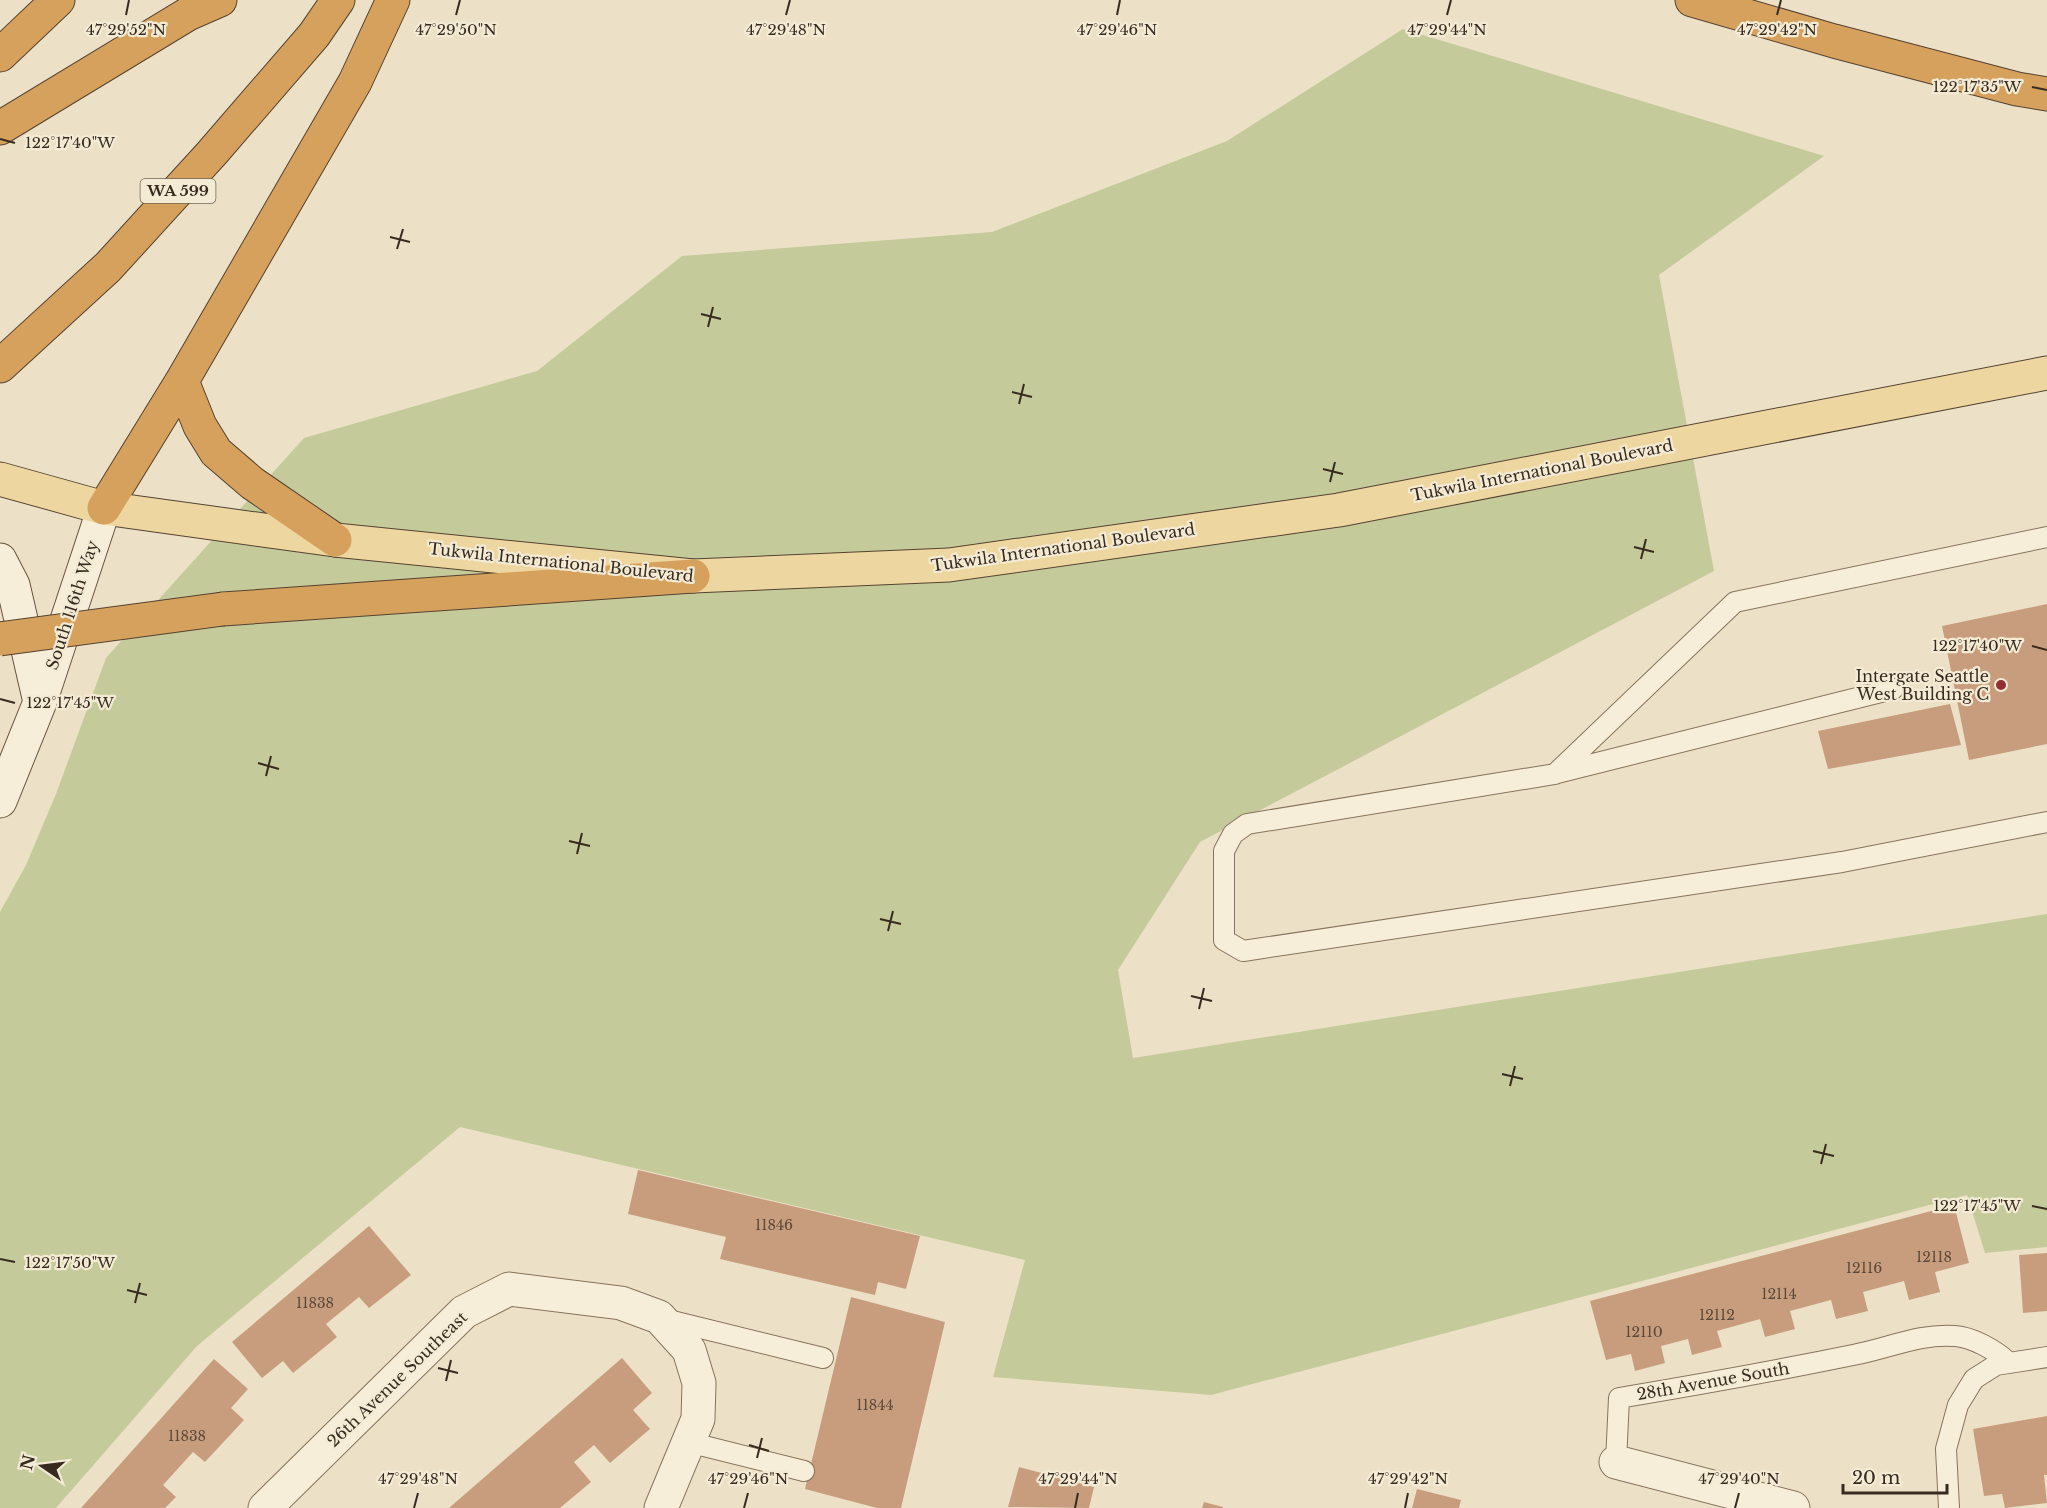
<svg xmlns="http://www.w3.org/2000/svg" width="2047" height="1508" font-family="'Libre Baskerville',serif">
<style>
.green{fill:#c4ca9a}
.building{fill:#c89d7e}
.lines{fill:none;stroke-linecap:round;stroke-linejoin:round}
.lane-casing{stroke:#87735d;stroke-width:22}
.street-casing{stroke:#87735d;stroke-width:35}
.secondary-casing{stroke:#685440;stroke-width:35}
.primary-casing{stroke:#554231;stroke-width:35}
.highway-casing{stroke:#554231;stroke-width:35}
.lane{stroke:#f7eed9;stroke-width:20}
.street{stroke:#f7eed9;stroke-width:33}
.secondary{stroke:#f7eed9;stroke-width:33}
.primary{stroke:#edd6a0;stroke-width:33}
.highway{stroke:#d6a15c;stroke-width:33}
.highway-bridge-casing{stroke:#554231;stroke-width:35;stroke-linecap:butt}
.highway-bridge{stroke:#d6a15c;stroke-width:33}
.ticks{fill:none;stroke:#372b20;stroke-width:2}
.poi-dot{fill:#923030;stroke:#f4ebd5;stroke-width:2}
.labels{text-anchor:middle;stroke-width:4.5;stroke-linejoin:round;paint-order:stroke}
.number-label{font-size:14px;fill:#5b4838}
.shield{fill:#f4ebd5;stroke:#706556;stroke-width:1.5}
.shield-label{font-size:15px;font-weight:bold;fill:#372b20}
.street-label{font-size:16px;fill:#372b20;stroke:#f4ebd5}
.poi-label{font-size:16px;fill:#372b20;stroke:#f4ebd5;text-anchor:end}
.ticks-label{font-size:15px;text-anchor:middle;fill:#372b20;stroke:#f4ebd5;stroke-width:4.5;stroke-linejoin:round;paint-order:stroke}
</style>
<rect width="100%" height="100%" fill="#ece1c6"/>
<path class="green" d="M1403,29L1824,156L1659,275L1714,571L1200,842L1118,970L1133,1058L2047,914V1247L1985,1253L1967,1195L1211,1395L993,1377L1025,1260L460,1127L197,1346L56,1508H0V912L26,865L56,794L106,658L304,438L537,371L682,256L992,232L1227,141Z"/>
<path class="building" d="M2047,604V744L1969,760L1942,626Z
M1950,704L1961,745L1828,769L1818,731Z
M638,1170L920,1236L906,1289L878,1282L875,1295L720,1259L726,1237L628,1214Z
M1954,1205L1969,1263L1935,1272L1940,1292L1909,1300L1904,1281L1863,1292L1868,1311L1836,1319L1831,1300L1790,1311L1795,1329L1765,1337L1760,1319L1717,1331L1722,1347L1692,1355L1688,1339L1661,1346L1665,1363L1635,1371L1631,1354L1606,1360L1590,1301Z
M369,1226L411,1275L369,1308L359,1297L326,1324L337,1337L293,1373L283,1361L262,1378L232,1342Z
M2047,1253V1311L2023,1313L2019,1255Z
M851,1297L945,1322L901,1508H877L805,1489Z
M622,1358L652,1393L633,1410L650,1429L610,1463L594,1445L574,1462L591,1482L560,1508H449Z
M214,1359L248,1389L231,1408L244,1420L205,1462L193,1452L163,1485L176,1497L165,1508H81Z
M2047,1416V1475H2044L2047,1503L2005,1508L2002,1494L1984,1496L1973,1429Z
M1019,1467L1094,1487L1089,1508L1008,1507Z
M1417,1489L1461,1500L1459,1508H1412Z
M1204,1502L1223,1507V1508H1202Z"/>
<g class="lines">
<g class="lane-casing">
<path id="lane" d="M2047,537L1735,602L1555,774L1247,824L1233,834L1224,851V940L1243,951L1842,862L2047,822
M1557,773L1893,689
M664,1319L823,1358
M688,1442L804,1471
M1616,1462L1619,1398C1697,1385 1775,1371 1853,1355C1887,1349 1920,1333 1955,1336C1972,1337 1995,1350 2007,1361
M1949,1508L1946,1449L1958,1405L1974,1379L1996,1365L2047,1357"/>
</g>
<g class="street-casing">
<path id="street" d="M1616,1462L1793,1508
M265,1508L464,1312L509,1289L621,1303L659,1317L689,1350L699,1383L698,1419L661,1508"/>
</g>
<g class="secondary-casing">
<path id="secondary" d="M0,560L13,585L40,702
M0,801L40,702L104,508"/>
</g>
<g class="primary-casing">
<path id="primary" d="M0,479L104,508L335,540L693,576L949,565L1339,510L2047,373"/>
</g>
<g class="highway-casing">
<path id="highway" d="M1692,0L1834,41L2017,89L2047,94
M0,55L58,0
M0,128L188,14L220,0
M0,366L108,267L212,153L314,35L338,0
M182,381L200,426L216,452L252,483L335,540
M104,508L182,381L355,82L393,0
M223,609L693,576"/>
</g>
<use href="#lane" class="lane"/>
<use href="#street" class="street"/>
<use href="#secondary" class="secondary"/>
<use href="#primary" class="primary"/>
<use href="#highway" class="highway"/>
<g class="highway-bridge-casing">
<path id="highway-bridge" d="M0,639L223,609"/>
</g>
<use href="#highway-bridge" class="highway-bridge"/>
</g>
<path class="ticks" d="M126,15L129,0M456,15L460,0M786,15L790,0M1117,15L1120,0M1447,15L1451,0M1777,15L1781,0M2032,87L2047,90M0,139L15,143M390,237L410,242M397,249L403,229M701,314L721,319M708,327L713,307M1012,392L1032,397M1019,404L1024,384M1323,469L1343,474M1330,482L1335,462M1634,547L1654,552M1641,559L1646,539M2032,646L2047,650M0,699L15,703M258,763L279,769M266,776L271,756M569,841L590,846M577,854L582,833M880,919L901,924M888,931L893,911M1191,996L1212,1001M1199,1009L1204,988M1502,1074L1523,1079M1510,1086L1515,1066M1813,1151L1834,1156M1821,1164L1826,1144M2032,1206L2047,1209M0,1259L15,1262M127,1290L147,1295M135,1303L140,1283M438,1368L458,1373M446,1381L451,1360M749,1445L769,1451M757,1458L762,1438M414,1508L418,1493M744,1508L748,1493M1075,1508L1078,1493M1405,1508L1408,1493M1735,1508L1739,1493"/>
<circle class="poi-dot" cx="2001" cy="685" r="6"/>
<g class="labels">
<g class="number-label">
<text x="774" y="1230">11846</text>
<text x="1934" y="1262">12118</text>
<text x="1864" y="1273">12116</text>
<text x="1779" y="1299">12114</text>
<text x="315" y="1308">11838</text>
<text x="1717" y="1320">12112</text>
<text x="1644" y="1337">12110</text>
<text x="875" y="1410">11844</text>
<text x="187" y="1441">11838</text>
</g>
<rect class="shield" x="140.5" y="179" width="75" height="24" rx="4.5"/>
<g class="shield-label">
<text x="178" y="196">WA 599</text>
</g>
<g class="street-label">
<text transform="translate(1542 470) rotate(-11)" y="6">Tukwila International Boulevard</text>
<text transform="translate(1063 547) rotate(-8)" y="6">Tukwila International Boulevard</text>
<text transform="translate(561 562) rotate(6)" y="6">Tukwila International Boulevard</text>
<text transform="translate(72 605) rotate(-72)" y="6">South 116th Way</text>
<text transform="translate(397 1379) rotate(-44)" y="6">26th Avenue Southeast</text>
<text transform="translate(1713 1381) rotate(-10)" y="6">28th Avenue South</text>
</g>
<g class="poi-label">
<text x="1989" y="682">Intergate Seattle<tspan x="1989" dy="18">West Building C</tspan></text>
</g>
</g>
<g class="ticks-label">
<text x="126" y="35">47°29'52"N</text>
<text x="456" y="35">47°29'50"N</text>
<text x="786" y="35">47°29'48"N</text>
<text x="1117" y="35">47°29'46"N</text>
<text x="1447" y="35">47°29'44"N</text>
<text x="1777" y="35">47°29'42"N</text>
<text x="1977" y="92">122°17'35"W</text>
<text x="70" y="148">122°17'40"W</text>
<text x="1977" y="651">122°17'40"W</text>
<text x="70" y="708">122°17'45"W</text>
<text x="1977" y="1211">122°17'45"W</text>
<text x="70" y="1268">122°17'50"W</text>
<text x="418" y="1484">47°29'48"N</text>
<text x="748" y="1484">47°29'46"N</text>
<text x="1078" y="1484">47°29'44"N</text>
<text x="1408" y="1484">47°29'42"N</text>
<text x="1739" y="1484">47°29'40"N</text>
</g>
<g transform="translate(42 1466) rotate(284)" stroke="#f4ebd5" stroke-width="4.5" paint-order="stroke">
<path d="M0-4.5L10 22L0 15L-10 22Z" fill="#372b20"/>
<text y="-9" font-size="16" font-weight="bold" text-anchor="middle" fill="#372b20">N</text>
</g>
<path d="M1843 1484v9h104v-9" fill="none" stroke="#372b20" stroke-width="3"/>
<text x="1852" y="1484" font-size="18" fill="#372b20" stroke="#f4ebd5" stroke-width="4.5" paint-order="stroke">20 m</text>
</svg>
